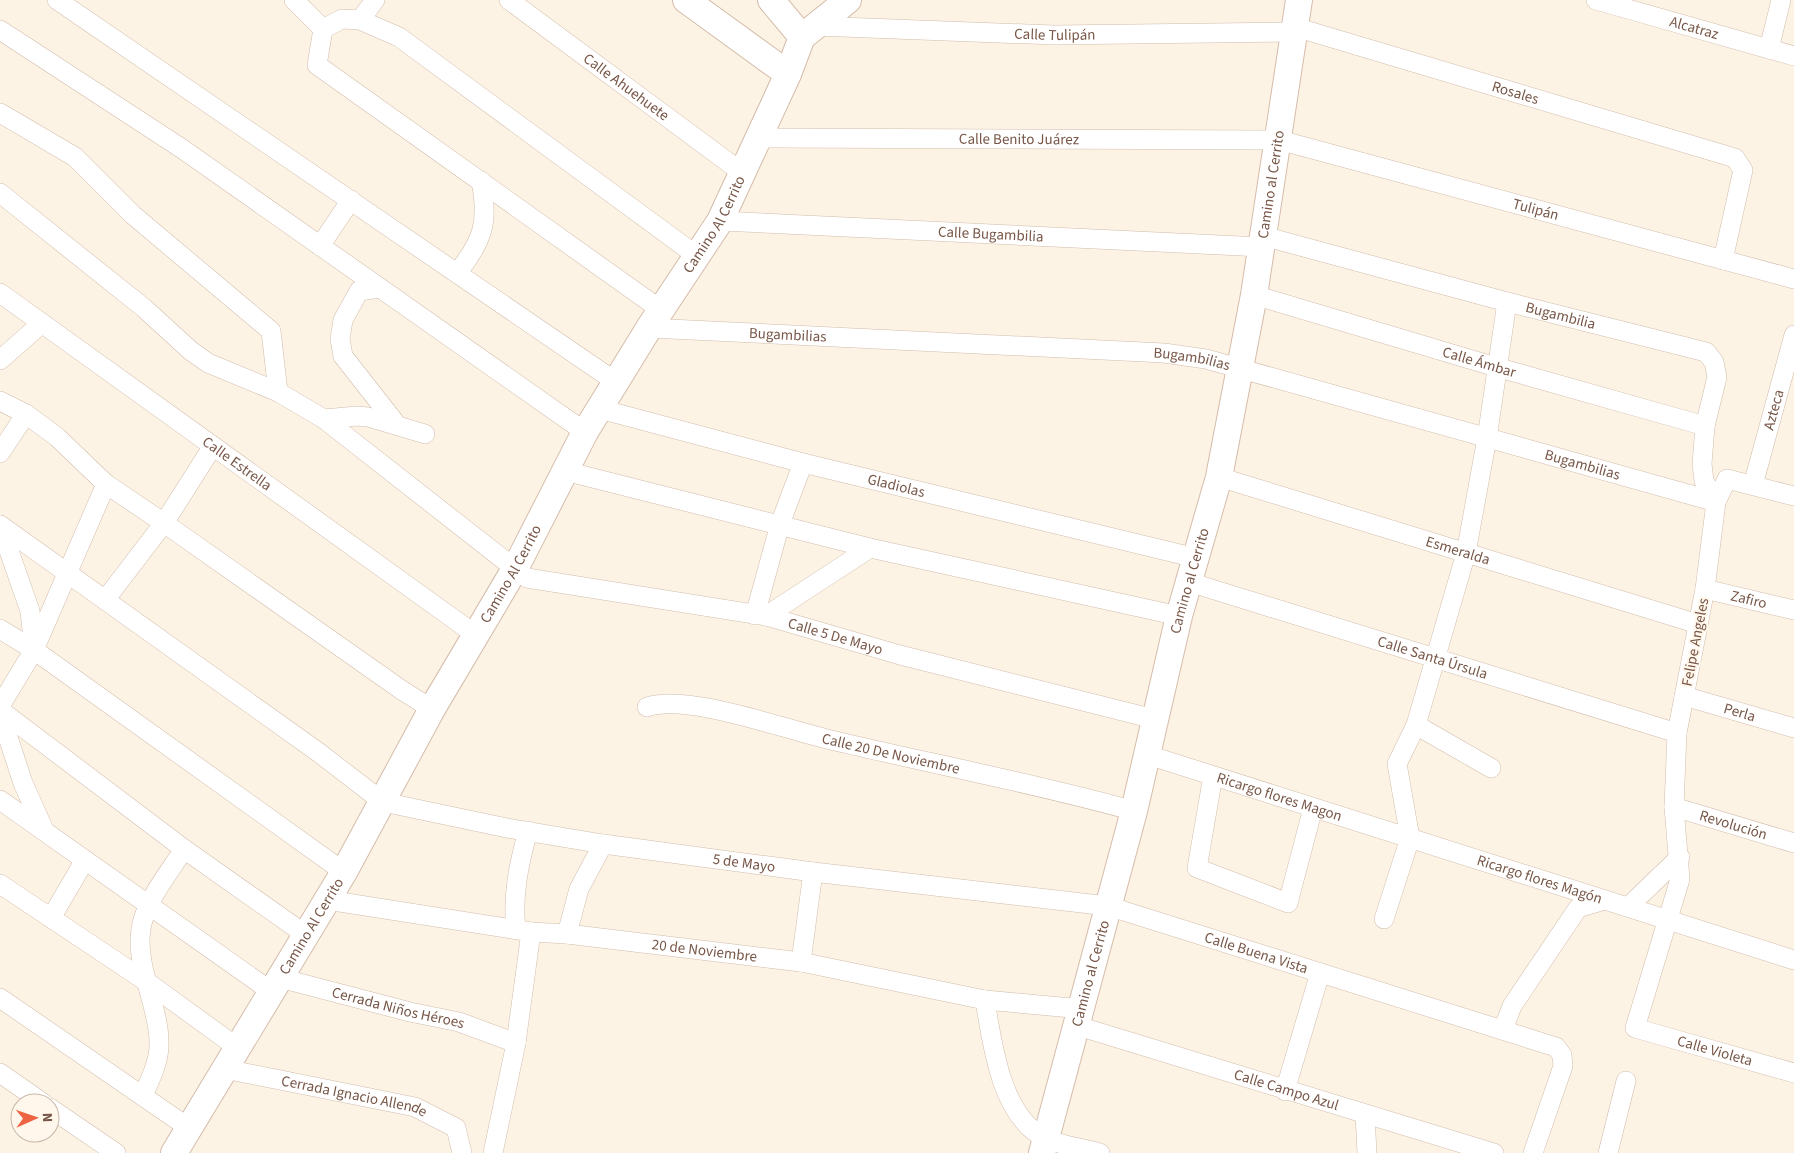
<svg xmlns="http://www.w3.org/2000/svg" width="1794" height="1153" font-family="'Source Sans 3',sans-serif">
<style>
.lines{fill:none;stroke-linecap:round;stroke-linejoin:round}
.street-casing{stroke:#d2bcac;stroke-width:20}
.secondary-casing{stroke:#d5bcaa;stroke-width:28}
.street{stroke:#fff;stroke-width:19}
.secondary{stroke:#fff;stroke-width:26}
.labels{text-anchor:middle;stroke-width:4;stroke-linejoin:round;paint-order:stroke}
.street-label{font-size:15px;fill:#785748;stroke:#fff7ec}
</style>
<rect width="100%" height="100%" fill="#fdf3e4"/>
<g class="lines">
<g class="street-casing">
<g id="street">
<path d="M57,0L616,382"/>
<path d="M294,0L323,29"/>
<path id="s1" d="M509,0L744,174"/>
<path id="s2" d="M1596,0L1794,56"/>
<path d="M360,20L375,0"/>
<path id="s3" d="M815,26L1054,35L1295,32"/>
<path id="s4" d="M1295,27L1735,158L1743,170L1723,260"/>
<path d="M323,29L317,65L661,310"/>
<path d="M323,29L342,19L360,20L399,37L697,256"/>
<path d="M0,30L181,148L585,432"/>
<path d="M1769,49L1781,0"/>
<path d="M0,113L75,157L133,215L271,331L278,392"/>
<path id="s5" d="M759,138L1279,140L1794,279"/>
<path id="s6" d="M0,193L144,308L191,351L208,363L278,392L324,419L527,578L766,616L900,655L1154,719"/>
<path id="s7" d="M720,221L1262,247"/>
<path id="s8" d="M1263,236L1507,302L1706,352L1714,362L1717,377L1705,426L1702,464L1704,481L1716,502"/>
<path d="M320,246L351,200"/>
<path d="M457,273C483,241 489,222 481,181"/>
<path d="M380,288L359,291L343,320L340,339L343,356L397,425"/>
<path id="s9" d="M0,293L476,635"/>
<path id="s10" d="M1254,295L1496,367L1705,426"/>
<path id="s11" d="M649,328L1164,353L1206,359L1716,502"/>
<path d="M0,360L42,323"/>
<path d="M0,401L26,414L57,437L106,484L164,523L403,691L432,709"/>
<path id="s12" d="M600,409L803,463L1196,558"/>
<path d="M324,419L357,416L368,417L425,434"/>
<path d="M0,453L26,414"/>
<path d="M565,471L870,548L1179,616"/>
<path id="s13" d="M1219,477L1698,624"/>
<path id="s14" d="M1753,485L1794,335"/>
<path id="s15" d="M1794,496L1727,479L1716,502L1705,589L1677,733L1674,807L1680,879L1635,1028L1794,1073"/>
<path id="s16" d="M0,525L318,752L383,802L507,828L603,844L813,872L1108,906L1556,1047L1562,1055L1563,1066L1533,1153"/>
<path d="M0,525L30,611L34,649"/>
<path id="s17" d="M1189,582L1677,733"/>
<path id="s18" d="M1705,589L1794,610"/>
<path d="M105,600L164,523L213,446"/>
<path d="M755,615L780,524L803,463"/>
<path d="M766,616L870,548"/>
<path d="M0,629L34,650L344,872"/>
<path id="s19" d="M1684,696L1794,728"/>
<path d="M0,706L34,650L106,484"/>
<path id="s20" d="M647,707C688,693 786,730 831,740C932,764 1034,783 1134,811"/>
<path d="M0,710L184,849L306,935"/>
<path d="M0,713L23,783L44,830"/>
<path d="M1416,725L1491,768"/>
<path id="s21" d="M1148,755L1794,960"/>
<path d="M1213,776L1197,868L1288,903L1313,808"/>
<path d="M0,800L272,992"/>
<path id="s22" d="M1674,807L1794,843"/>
<path d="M0,884L147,982L238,1048"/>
<path id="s23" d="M327,900L531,932L567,934L801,962L985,1000L1082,1009"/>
<path d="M1628,907L1680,857"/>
<path d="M51,918L85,860"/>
<path d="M1384,919L1410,838L1397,764L1416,725L1466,553L1487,438L1507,302"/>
<path d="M516,929C512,896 519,863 528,831"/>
<path d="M567,934L579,889L603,844"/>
<path d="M801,962L813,872"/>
<path id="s24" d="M280,978L410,1012L459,1022L516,1043"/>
<path d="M0,998L189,1128"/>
<path d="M985,1000C992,1043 1001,1117 1045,1138C1061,1146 1083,1148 1100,1153"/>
<path id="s25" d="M1078,1026L1494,1153"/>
<path d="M1503,1030L1512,1006L1578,908L1605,900"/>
<path id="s26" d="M225,1069L415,1107L456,1128L462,1153"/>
<path d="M0,1073L43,1103"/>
<path d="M1285,1091L1320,973"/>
<path d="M143,1096C150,1080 160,1060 159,1042C159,1006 135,967 141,929C145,901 169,873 184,849"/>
<path d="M50,1108L116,1153"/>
<path d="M1365,1115L1367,1153"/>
<path d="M493,1153L516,1043L531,932"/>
<path d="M1608,1153L1626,1081"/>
</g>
</g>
<g class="secondary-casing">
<g id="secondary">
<path d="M686,0L788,74"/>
<path d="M771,0L802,37"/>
<path id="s27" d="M174,1153L344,872L432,709L516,567L585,432L649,328L720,221L788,74L802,37L848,0"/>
<path id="s28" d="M1042,1153L1134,811L1179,616L1219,477L1254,295L1299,0"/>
</g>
</g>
<use href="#street" class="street"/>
<use href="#secondary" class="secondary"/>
</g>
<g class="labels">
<g class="street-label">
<text dy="5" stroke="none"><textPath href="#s2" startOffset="102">Alcatraz</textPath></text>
<text dy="5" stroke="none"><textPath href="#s3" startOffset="240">Calle Tulipán</textPath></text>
<text dy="5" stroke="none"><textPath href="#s1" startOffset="146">Calle Ahuehuete</textPath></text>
<text dy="5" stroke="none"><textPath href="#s4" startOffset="230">Rosales</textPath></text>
<text dy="5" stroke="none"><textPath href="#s5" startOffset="260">Calle Benito Juárez</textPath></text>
<text dy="5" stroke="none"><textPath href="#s28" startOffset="996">Camino al Cerrito</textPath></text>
<text dy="5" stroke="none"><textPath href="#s5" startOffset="786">Tulipán</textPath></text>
<text dy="5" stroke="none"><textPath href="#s27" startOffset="1075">Camino Al Cerrito</textPath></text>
<text dy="5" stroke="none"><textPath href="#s7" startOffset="271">Calle Bugambilia</textPath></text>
<text dy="5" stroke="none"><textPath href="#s8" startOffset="308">Bugambilia</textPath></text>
<text dy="5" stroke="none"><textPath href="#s11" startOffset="139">Bugambilias</textPath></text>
<text dy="5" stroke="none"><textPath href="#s11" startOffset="544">Bugambilias</textPath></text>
<text dy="5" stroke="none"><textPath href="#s10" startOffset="235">Calle Ámbar</textPath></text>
<text dy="5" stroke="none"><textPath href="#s14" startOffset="78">Azteca</textPath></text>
<text dy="5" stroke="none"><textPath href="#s9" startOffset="292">Calle Estrella</textPath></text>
<text dy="5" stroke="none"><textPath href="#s11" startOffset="949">Bugambilias</textPath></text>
<text dy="5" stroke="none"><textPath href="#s12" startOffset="306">Gladiolas</textPath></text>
<text dy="5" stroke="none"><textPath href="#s13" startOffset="250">Esmeralda</textPath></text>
<text dy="5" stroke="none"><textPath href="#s27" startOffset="670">Camino Al Cerrito</textPath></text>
<text dy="5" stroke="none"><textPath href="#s28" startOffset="591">Camino al Cerrito</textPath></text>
<text dy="5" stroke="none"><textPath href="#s18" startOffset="45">Zafiro</textPath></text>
<text dy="5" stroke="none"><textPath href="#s6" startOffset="970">Calle 5 De Mayo</textPath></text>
<text transform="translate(1695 642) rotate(-79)" y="5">Felipe Angeles</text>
<text dy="5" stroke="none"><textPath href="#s17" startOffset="255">Calle Santa Úrsula</textPath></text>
<text dy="5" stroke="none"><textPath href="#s19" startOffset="58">Perla</textPath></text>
<text dy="5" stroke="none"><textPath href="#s20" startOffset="250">Calle 20 De Noviembre</textPath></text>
<text dy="5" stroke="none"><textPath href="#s21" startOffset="138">Ricargo flores Magon</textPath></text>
<text dy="5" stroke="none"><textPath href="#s22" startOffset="62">Revolución</textPath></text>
<text dy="5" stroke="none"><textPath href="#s16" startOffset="839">5 de Mayo</textPath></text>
<text dy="5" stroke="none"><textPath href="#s21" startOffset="411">Ricargo flores Magón</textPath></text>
<text dy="5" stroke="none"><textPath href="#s27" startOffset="265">Camino Al Cerrito</textPath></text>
<text dy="5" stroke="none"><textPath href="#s23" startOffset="381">20 de Noviembre</textPath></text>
<text dy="5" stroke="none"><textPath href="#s16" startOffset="1361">Calle Buena Vista</textPath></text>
<text dy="5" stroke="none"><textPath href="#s28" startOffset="186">Camino al Cerrito</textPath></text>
<text dy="5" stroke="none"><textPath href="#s24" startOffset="122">Cerrada Niños Héroes</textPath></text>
<text dy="5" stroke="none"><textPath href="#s15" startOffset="714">Calle Violeta</textPath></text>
<text dy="5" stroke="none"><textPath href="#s25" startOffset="218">Calle Campo Azul</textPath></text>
<text dy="5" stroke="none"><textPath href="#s26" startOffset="132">Cerrada Ignacio Allende</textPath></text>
</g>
</g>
<g transform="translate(35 1118) rotate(88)"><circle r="24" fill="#fff7ec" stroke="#c9b7aa"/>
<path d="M0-4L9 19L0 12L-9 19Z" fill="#ee6443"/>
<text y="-8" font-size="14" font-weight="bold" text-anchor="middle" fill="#785748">N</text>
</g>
</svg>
